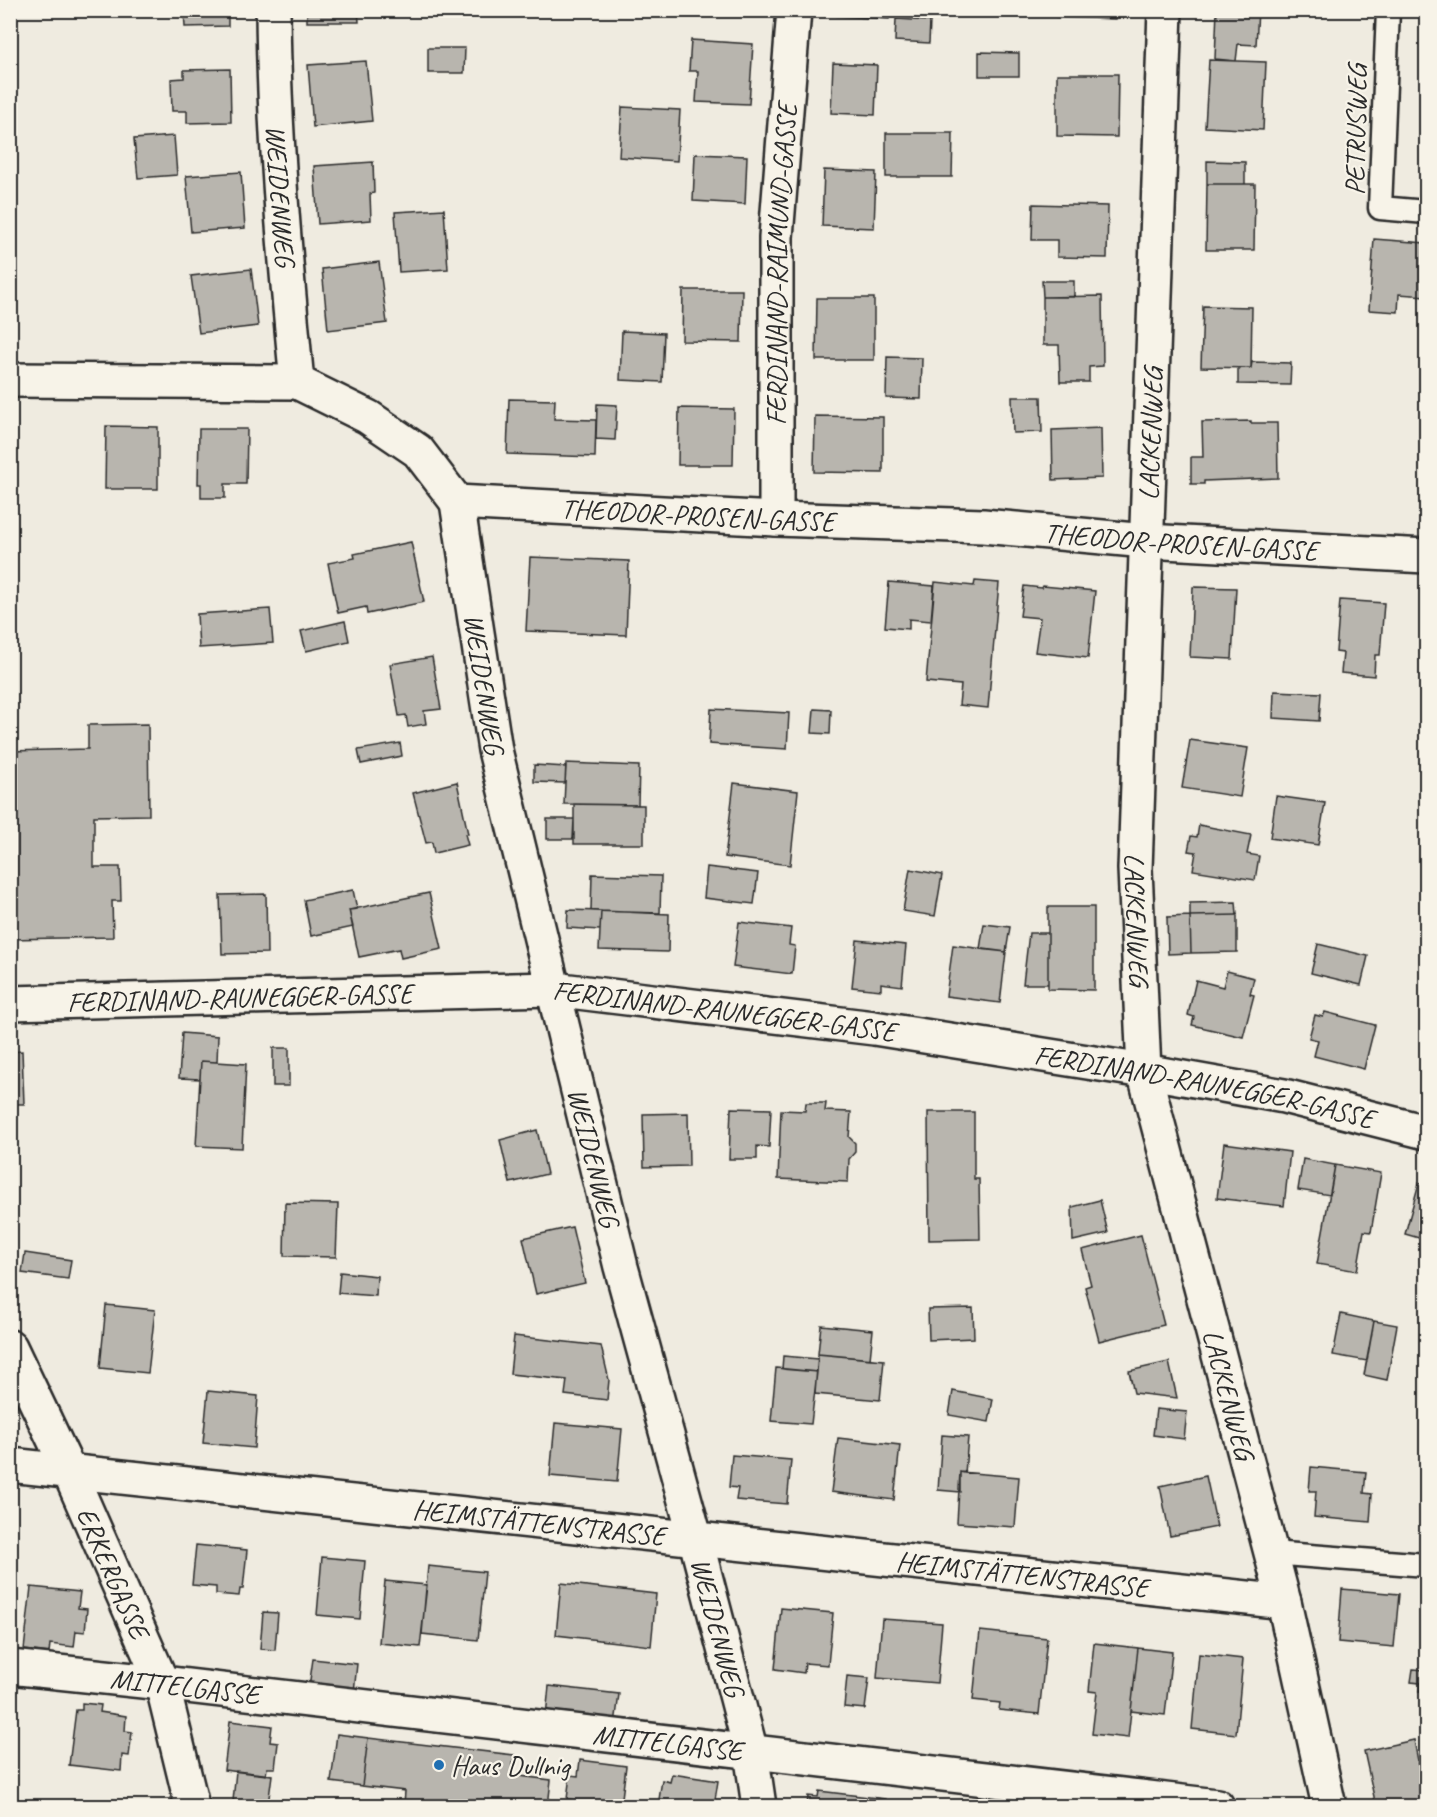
<svg xmlns="http://www.w3.org/2000/svg" width="1437" height="1817" font-family="Caveat,sans-serif">
<style>
.building{fill:#b8b5ae;stroke:#2b2b2b;stroke-width:1.5}
.lines{fill:none;stroke-linecap:round;stroke-linejoin:round}
.lane-casing{stroke:#2b2b2b;stroke-width:27}
.street-casing{stroke:#2b2b2b;stroke-width:38}
.lane{stroke:#f7f3e8;stroke-width:22}
.street{stroke:#f7f3e8;stroke-width:33}
.poi-dot{fill:#1f6fb2;stroke:#f7f3e8;stroke-width:2}
.labels{text-anchor:middle;stroke-width:4.5;stroke-linejoin:round;paint-order:stroke}
.street-label{font-size:28px;fill:#2b2b2b;stroke:#f7f3e8}
.poi-label{font-size:28px;fill:#2b2b2b;stroke:#f7f3e8;text-anchor:start}
</style>
<rect width="100%" height="100%" fill="#efebe0"/>
<filter id="ink" filterUnits="userSpaceOnUse"><feTurbulence type="fractalNoise" baseFrequency=".0167" numOctaves="2"/><feDisplacementMap in="SourceGraphic" scale="12" xChannelSelector="R" yChannelSelector="G"/><feConvolveMatrix kernelMatrix="1 2 1 2 8 2 1 2 1" color-interpolation-filters="sRGB"/></filter>
<g filter="url(#ink)">
<path class="building" d="M184,10H228V26L185,27Z
M307,10H358L359,22H307Z
M837,10H890L889,19L837,16Z
M1056,10H1115V19L1056,17Z
M1217,10H1258L1256,45L1238,44L1236,61L1215,59Z
M896,19L930,21L929,43L895,41Z
M691,40L753,44L749,104L696,102L698,71H689Z
M428,48H465L464,73H428Z
M979,52L1019,53V76H979Z
M1426,56V168H1424Z
M1209,60L1266,62L1263,130L1205,127Z
M366,61L372,121L313,127L308,65Z
M833,63L877,65L875,115L831,113Z
M230,69L231,122L187,123V111H172L171,79L184,78V70Z
M1057,74H1118L1117,137L1057,136Z
M622,107L680,110L677,161L619,157Z
M886,133H953L952,177H886Z
M174,136L177,175L138,178L134,139Z
M695,154L747,156L745,204L693,201Z
M1207,161L1245,162V184H1207Z
M373,162L374,193L370,194L371,220L318,224L314,166Z
M824,170L876,172L874,228L822,226Z
M241,172L245,228L191,232L186,176Z
M1207,184H1255L1254,250H1206Z
M1033,204L1108,206L1107,258L1057,257V240H1032Z
M444,209L448,269L399,272L395,212Z
M1374,239L1426,243V296L1399,294L1398,312L1369,310Z
M379,262L387,323L328,330L322,269Z
M251,269L258,326L199,333L191,276Z
M1042,281H1074V297H1043Z
M683,290H742L741,342L682,341Z
M1102,296L1103,366L1089,367V382H1060L1059,345H1043V297Z
M817,298H874V360H816Z
M1203,306L1252,307L1251,368L1201,367Z
M622,331L664,333L662,382L620,380Z
M887,357L922,358L921,399L886,398Z
M1252,362L1291,363L1290,385L1238,384V368H1251Z
M1012,397H1041L1042,432L1013,433Z
M509,399L555,400L554,419L596,420L595,457L507,454Z
M597,404L617,405L615,440L596,439Z
M679,408L734,409L733,465H678Z
M815,416L883,417V473L814,472Z
M1251,421V423H1277L1278,478L1204,481V484H1191V457H1203L1202,422Z
M106,426L158,427V489H105Z
M1101,428L1102,478L1053,480L1052,430Z
M199,429H247L246,484H225V498H201V484H198Z
M411,542L424,602L367,614L366,607L338,613L328,563L355,558L354,554Z
M530,557L629,561L626,635L526,631Z
M975,581L999,583L988,708L959,705L961,685L926,682L935,582L974,586Z
M889,582L934,586L931,621L909,619V629L885,627Z
M1024,586L1042,588L1043,586L1095,591L1088,658L1035,652L1040,618L1020,616Z
M1193,587L1236,588L1232,659L1190,657Z
M1340,600L1384,603L1380,655H1375L1374,676L1341,673L1343,653L1336,652Z
M270,609L273,643L199,648L197,614Z
M345,621L349,641L306,651L301,631Z
M432,657L441,709L424,711L426,724L408,727L406,715L399,716L390,664Z
M1274,691L1321,693L1319,721L1273,718Z
M711,709L789,713L787,749L709,744Z
M814,709L831,710L830,734L812,733Z
M148,724L149,815L94,816V867H120L121,901H112L113,937L10,939V751L88,749V725Z
M1190,740L1248,748L1240,797L1182,788Z
M400,743L402,756L361,764L358,750Z
M566,763L639,766L638,805L564,804Z
M534,765L566,767L565,783L534,782Z
M457,782L468,834H465L468,845L434,853L432,842L426,843L413,793Z
M734,783L798,791L790,865L725,857Z
M1276,796L1325,803L1318,845L1270,838Z
M574,804L644,805V844H574Z
M547,819H574L573,839H547Z
M1199,825L1251,835L1247,854L1259,856L1255,880L1193,870L1196,852L1188,851L1191,836L1197,837Z
M707,867L758,873L754,904L704,898Z
M910,869L942,875L935,916L903,911Z
M592,874L661,876L660,913L591,911Z
M353,890L357,909L349,910L353,927L311,936L304,900Z
M429,893L442,949L401,958L399,949L359,957L349,910Z
M266,894L267,953L222,954L220,895Z
M1236,902L1237,915L1190,916V903Z
M1048,907H1094V990L1048,989Z
M568,910L601,911L600,930L567,928Z
M601,911L669,914L668,952L599,950Z
M1237,915V952L1191,953L1190,916Z
M1190,916L1191,953L1168,954L1167,917Z
M739,922L791,928L789,945L795,946L792,974L733,967Z
M984,924L1010,927L1006,952L980,949Z
M1029,933H1048V984H1023Z
M857,940L906,945L902,986L881,983V990L852,987Z
M1318,944L1368,956L1361,985L1311,973Z
M953,945L1006,952L1000,1003L946,996Z
M1227,971L1254,978L1250,994L1254,995L1243,1037L1192,1025L1194,1017L1188,1015L1196,980L1223,987Z
M1325,1012L1375,1025L1364,1069L1314,1056L1318,1040L1309,1038L1315,1015L1323,1017Z
M182,1033L218,1036L217,1062L201,1061L200,1079L179,1078Z
M273,1048H289V1086H273Z
M22,1051L24,1104H10V1052Z
M201,1061L246,1064L242,1148L196,1146Z
M806,1103H826L825,1111L851,1112L849,1137L855,1143V1152L849,1159L848,1182L778,1179L781,1110L805,1111Z
M731,1108L771,1109L769,1147L757,1146V1159H729Z
M928,1112H974V1179H979L980,1239L929,1240Z
M688,1113L689,1166L644,1167L643,1114Z
M537,1130L547,1174L510,1183L500,1140Z
M1224,1143L1290,1152L1284,1206L1217,1198Z
M1303,1159L1335,1165L1330,1195L1298,1190Z
M1335,1165L1381,1173L1371,1232L1364,1231L1357,1271L1317,1264Z
M1419,1183L1426,1185V1240L1405,1234Z
M1100,1200L1108,1233L1073,1241L1072,1207Z
M285,1203L338,1204L336,1257L284,1256Z
M572,1227L585,1283L536,1294L523,1238Z
M1141,1235L1164,1325L1099,1341L1085,1287L1091,1285L1082,1250Z
M25,1253L71,1260L68,1279L22,1273Z
M340,1272L377,1276L376,1296L338,1293Z
M106,1305L155,1310L148,1373L100,1368Z
M973,1308L974,1338L929,1340L928,1309Z
M1341,1314L1374,1321L1367,1361L1333,1355Z
M1374,1321L1397,1325L1387,1380L1364,1375Z
M821,1325L873,1330L870,1359L818,1354Z
M514,1336L601,1346L609,1380L607,1400L565,1395L567,1380L510,1374Z
M818,1354L884,1360L880,1400L815,1394Z
M783,1356L818,1359L817,1372L782,1369Z
M1169,1362L1177,1398L1134,1393L1129,1371Z
M776,1368L817,1372L811,1424L771,1421Z
M208,1391L258,1396L254,1448L203,1443Z
M953,1391L993,1399L989,1422L949,1415Z
M1156,1409L1187,1412L1184,1439L1153,1435Z
M555,1423L622,1429L617,1482L550,1476Z
M942,1435L968,1437L965,1473L960,1472V1492L938,1490Z
M838,1438L900,1445L894,1500L831,1492Z
M732,1455L791,1460L787,1504L736,1500L738,1488L729,1487Z
M1311,1467L1366,1472L1364,1493L1372,1494L1370,1522L1314,1517L1316,1491H1309Z
M960,1472L1019,1477L1015,1527L957,1523Z
M1206,1476L1217,1527L1170,1536L1160,1486Z
M196,1545L247,1550L243,1589H240L239,1596L216,1594V1587L192,1585Z
M322,1557L365,1561L360,1619L317,1615Z
M428,1566L485,1572L478,1640L422,1634Z
M385,1581L427,1585L420,1647L379,1643Z
M561,1583L656,1594L651,1646L556,1635Z
M31,1587L80,1592L78,1608L87,1609L85,1632L76,1631L74,1647L50,1644L49,1653L24,1650Z
M1342,1589L1399,1594L1394,1647L1338,1642Z
M781,1608L833,1613L828,1665L805,1663L804,1673L775,1669Z
M263,1612L278,1613L275,1650L260,1649Z
M882,1619L942,1623L937,1683L877,1678Z
M980,1631L1047,1638L1039,1714L999,1710L1000,1703L973,1700Z
M1094,1643L1138,1648L1128,1738L1092,1734L1097,1692L1089,1691Z
M1138,1648L1172,1652L1165,1715L1131,1711Z
M1199,1654L1243,1659L1236,1734L1192,1729Z
M313,1659L357,1664L354,1692L309,1687Z
M1413,1669L1426,1670V1693L1419,1692L1420,1683L1411,1682Z
M847,1676L869,1678L865,1709L844,1707Z
M549,1686L619,1694L615,1724L546,1716Z
M82,1703L101,1705L100,1712L126,1716L125,1731L132,1732L129,1756L122,1755L121,1771L69,1765L76,1710H82Z
M230,1721L272,1726L270,1742L278,1743L275,1768H267L266,1775L224,1770Z
M337,1734L368,1738L362,1786L331,1782Z
M368,1738L514,1755L512,1775L551,1780L548,1806H420L404,1805L405,1791L362,1786Z
M1414,1740L1426,1803L1412,1806H1376L1364,1751Z
M580,1760L626,1766L621,1806H574L575,1800L567,1799L570,1775L578,1776Z
M236,1771L272,1775L268,1805L233,1801Z
M672,1774L718,1781L714,1806H658L662,1780L670,1782Z
M819,1791L885,1799L884,1806H807L808,1796L818,1797Z
M242,1802L268,1805L283,1806H242Z"/>
<g class="lines">
<g class="lane-casing">
<path id="lane" d="M1388,10L1380,208L1426,212
M1271,1553L1426,1565"/>
</g>
<g class="street-casing">
<g id="street">
<path id="s1" d="M273,10C274,135 285,258 297,382"/>
<path id="s2" d="M1165,10L1135,869L1144,1071L1284,1602L1329,1806"/>
<path id="s3" d="M10,380L297,382L368,417L418,451L457,502L776,519L983,526L1146,541L1426,556"/>
<path id="s4" d="M457,502L495,750L621,1267L695,1537L751,1752L759,1806"/>
<path id="s5" d="M776,519V237L794,10"/>
<path id="s6" d="M10,1003L553,989L874,1028L1144,1071L1284,1096L1426,1132"/>
<path id="s7" d="M10,1347L69,1471L162,1683L192,1806"/>
<path id="s8" d="M10,1465L1284,1602"/>
<path id="s9" d="M10,1667L162,1683L1217,1806"/>
</g>
</g>
<use href="#lane" class="lane"/>
<use href="#street" class="street"/>
</g>
</g>
<circle class="poi-dot" cx="439" cy="1765" r="6"/>
<g class="labels">
<g class="street-label">
<text transform="translate(1355 130) rotate(-89)" y="10">PETRUSWEG</text>
<text dy="10" stroke="none"><textPath href="#s1" startOffset="186">WEIDENWEG</textPath></text>
<text dy="10" stroke="none"><textPath href="#s5" startOffset="255">FERDINAND-RAIMUND-GASSE</textPath></text>
<text transform="translate(1150 434) rotate(-88)" y="10">LACKENWEG</text>
<text dy="10" stroke="none"><textPath href="#s3" startOffset="732">THEODOR-PROSEN-GASSE</textPath></text>
<text dy="10" stroke="none"><textPath href="#s3" startOffset="1216">THEODOR-PROSEN-GASSE</textPath></text>
<text dy="10" stroke="none"><textPath href="#s4" startOffset="184">WEIDENWEG</textPath></text>
<text dy="10" stroke="none"><textPath href="#s2" startOffset="910">LACKENWEG</textPath></text>
<text dy="10" stroke="none"><textPath href="#s6" startOffset="230">FERDINAND-RAUNEGGER-GASSE</textPath></text>
<text dy="10" stroke="none"><textPath href="#s6" startOffset="716">FERDINAND-RAUNEGGER-GASSE</textPath></text>
<text dy="10" stroke="none"><textPath href="#s6" startOffset="1202">FERDINAND-RAUNEGGER-GASSE</textPath></text>
<text dy="10" stroke="none"><textPath href="#s4" startOffset="670">WEIDENWEG</textPath></text>
<text dy="10" stroke="none"><textPath href="#s2" startOffset="1396">LACKENWEG</textPath></text>
<text dy="10" stroke="none"><textPath href="#s8" startOffset="532">HEIMSTÄTTENSTRASSE</textPath></text>
<text dy="10" stroke="none"><textPath href="#s7" startOffset="248">ERKERGASSE</textPath></text>
<text dy="10" stroke="none"><textPath href="#s8" startOffset="1018">HEIMSTÄTTENSTRASSE</textPath></text>
<text dy="10" stroke="none"><textPath href="#s4" startOffset="1156">WEIDENWEG</textPath></text>
<text dy="10" stroke="none"><textPath href="#s9" startOffset="176">MITTELGASSE</textPath></text>
<text dy="10" stroke="none"><textPath href="#s9" startOffset="662">MITTELGASSE</textPath></text>
</g>
<g class="poi-label">
<text x="451" y="1775">Haus Dullnig</text>
</g>
</g>
<rect width="1437" height="1817" fill="none" stroke="#f7f3e8" stroke-width="36"/>
<rect x="18" y="18" width="1401" height="1781" fill="none" stroke="#2b2b2b" stroke-width="2" filter="url(#ink)"/>
</svg>
